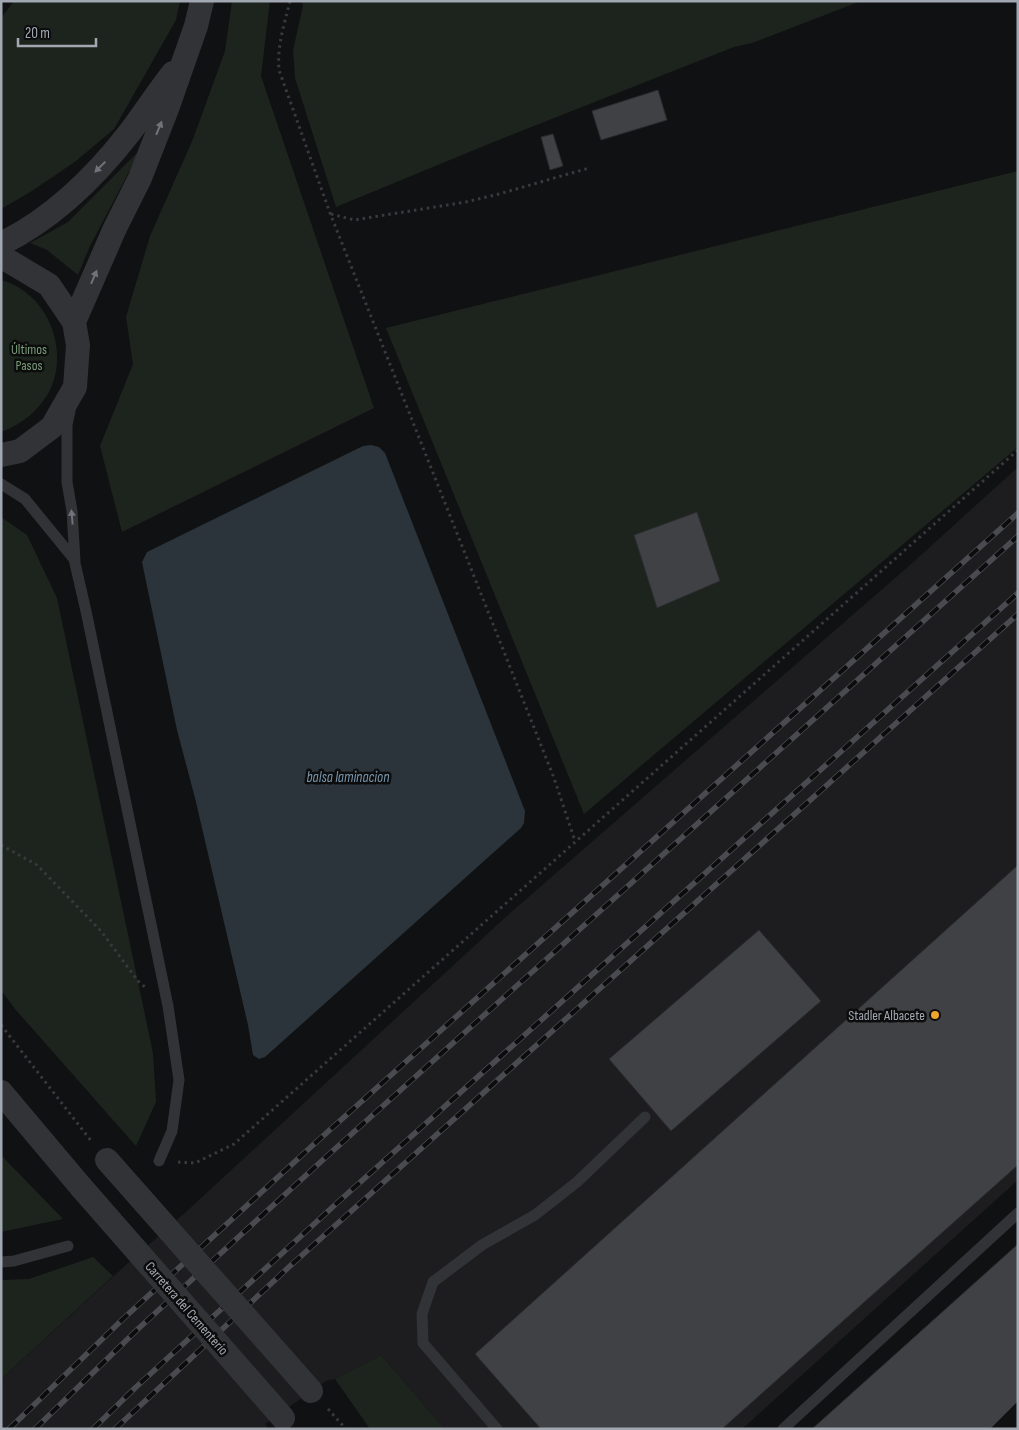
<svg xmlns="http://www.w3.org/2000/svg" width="1019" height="1430" font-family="'Sofia Sans Condensed',sans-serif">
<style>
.built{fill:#1d1d1f}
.green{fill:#1d241e}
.water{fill:#2a343a}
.building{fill:#3f4145;stroke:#2b2b2e}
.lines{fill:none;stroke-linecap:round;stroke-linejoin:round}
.path{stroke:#383a3e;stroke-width:3;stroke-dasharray:2.5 4;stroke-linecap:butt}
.service{stroke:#323337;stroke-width:11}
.minor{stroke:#323337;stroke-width:24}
.rail-casing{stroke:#494b50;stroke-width:5.5}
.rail{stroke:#0c0c0d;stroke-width:4;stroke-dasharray:11;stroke-linecap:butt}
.minor-bridge{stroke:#323337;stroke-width:24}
.oneway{fill:#70737b}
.poi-dot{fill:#eda52d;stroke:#0c0c0d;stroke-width:2}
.labels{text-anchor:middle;stroke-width:5;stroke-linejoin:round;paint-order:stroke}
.park-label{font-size:14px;fill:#799d7a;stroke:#0c0c0d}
.poi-label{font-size:14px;fill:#a2a8b2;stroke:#0c0c0d;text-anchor:end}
.street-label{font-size:14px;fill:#a2a8b2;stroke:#0c0c0d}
.water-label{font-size:15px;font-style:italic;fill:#7997ae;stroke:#0c0c0d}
</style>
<rect width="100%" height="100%" fill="#101112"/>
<path class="built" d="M1018,467V1180L742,1429H445L381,1355L335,1379L326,1381L265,1424L269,1429H1V1379L117,1273L188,1210L509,914L910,565Z"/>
<path class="green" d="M14,1H180L176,20L114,129L76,161L32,191L1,209V18Z
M232,1H270L261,76L374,408L122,532L100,446L133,364L126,317L150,236L193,139L225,51Z
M302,1H861L752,43L734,47L496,141L336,207L295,78L293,50L303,6Z
M141,149L90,246L78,275L47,250L30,243L68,222Z
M1018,171V447L584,814L386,328Z
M1,280C46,292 69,346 51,388C41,409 23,424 1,432Z
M1,517L27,535L57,598L153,1053L156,1102L136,1146L15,1009L1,990Z
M1,1155L63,1219L1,1232Z
M93,1257L113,1276L1,1379V1280L29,1279Z
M381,1355L445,1429H370L335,1379Z"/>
<path class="water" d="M371,445L379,447L385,453L525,811L524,823L521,828L265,1057L259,1059L253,1055L248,1025L195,798L177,730L142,562L147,552L363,446Z"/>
<path class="building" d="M658,90L667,120L601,140L592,111Z
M553,134L563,166L550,170L541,137Z
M697,512L720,581L657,608L634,535Z
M1018,865V1165L722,1429H541L475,1354Z
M759,930L821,1001L671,1131L609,1059Z
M1018,1244V1401L990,1429H812Z"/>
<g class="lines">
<path class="path" d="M290,1C284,26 277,45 279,70L330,213L554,778L575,841
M331,214L354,220L466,202L499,194L589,168
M1,845L37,865L101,931L138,981L145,987
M1,1025L92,1142
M178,1162L195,1163L234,1144L1018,450
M328,1409L346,1429"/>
<path class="service" d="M70,411L67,425V482L72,511L75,561
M1,484L25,499L74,559L86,611L168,1006L179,1080L172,1131L159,1161
M1,1262L14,1261L68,1246
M497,1429L423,1343L422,1314L433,1282L482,1245L535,1215L577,1182L645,1117
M783,1429L1018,1213"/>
<path class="minor" d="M1,244C52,219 96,176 130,132C145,112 158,92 173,73
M1,259L7,260L49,285L74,322L78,345L75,387L52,427L20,451L1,455
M74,322L115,228L140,178L167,109L196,26L202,1
M1,1092L81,1187"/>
<g class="rail-casing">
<path id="rail" d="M9,1429L124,1318L313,1145L1018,513
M35,1429L139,1328L326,1157L1018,536
M93,1429L135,1388L337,1203L1018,593
M115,1429L290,1266L1018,614"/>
</g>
<use href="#rail" class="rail"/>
<path class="minor-bridge" d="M107,1160L311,1391
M81,1187L283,1418"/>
</g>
<defs><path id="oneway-solid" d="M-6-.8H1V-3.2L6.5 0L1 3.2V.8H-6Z" transform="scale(1.25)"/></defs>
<g class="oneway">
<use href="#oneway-solid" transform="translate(159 128) rotate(-68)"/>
<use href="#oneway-solid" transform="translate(100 167) rotate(135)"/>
<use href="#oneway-solid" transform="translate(94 277) rotate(-67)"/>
<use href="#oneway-solid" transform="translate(72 517) rotate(-95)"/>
</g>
<circle class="poi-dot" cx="935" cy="1015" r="5"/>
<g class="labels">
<g class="park-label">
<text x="29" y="354">Últimos<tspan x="29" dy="16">Pasos</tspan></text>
</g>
<g class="poi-label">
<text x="925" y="1020">Stadler Albacete</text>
</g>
<g class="street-label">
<text transform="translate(187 1308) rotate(49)" y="5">Carretera del Cementerio</text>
</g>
<g class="water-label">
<text x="348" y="782">balsa laminacion</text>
</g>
</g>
<rect width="1019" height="1430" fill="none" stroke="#a2a8b2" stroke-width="5"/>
<path d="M18 38v8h78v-8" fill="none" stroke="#a2a8b2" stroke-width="2.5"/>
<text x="25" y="38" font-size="15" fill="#a2a8b2" stroke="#0c0c0d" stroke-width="4" paint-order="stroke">20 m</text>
</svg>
